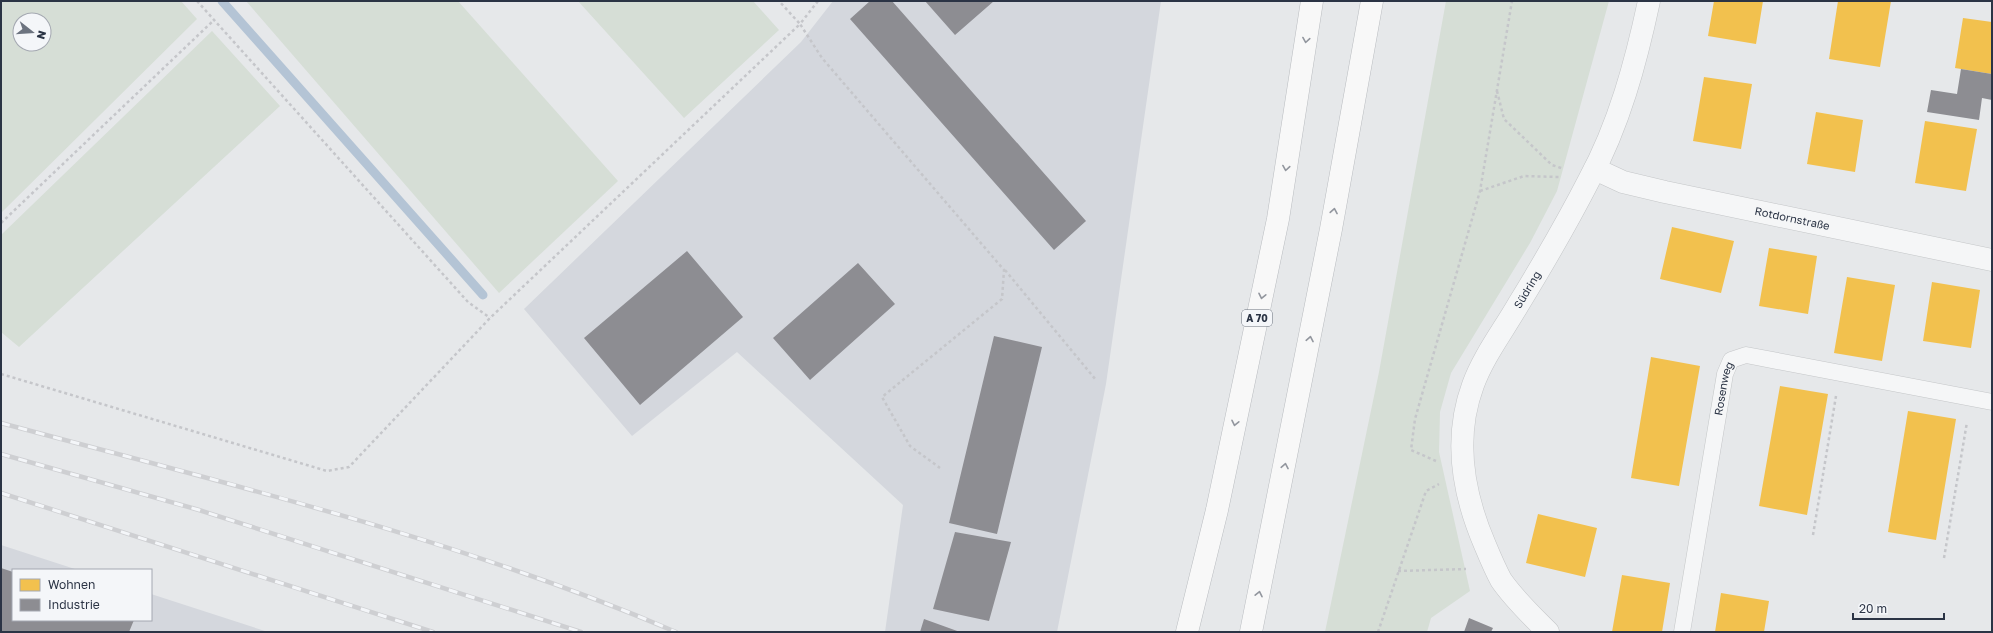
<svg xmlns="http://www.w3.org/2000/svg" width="1993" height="633" font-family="'Golos Text',sans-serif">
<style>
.built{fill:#d4d7dd}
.green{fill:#d6ded6;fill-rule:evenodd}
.homes{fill:#f2c14e}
.industry{fill:#8d8d92}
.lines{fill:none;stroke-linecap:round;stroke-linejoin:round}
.stream{stroke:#b4c4d5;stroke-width:9}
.lane-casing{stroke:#c4c6c8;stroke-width:17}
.street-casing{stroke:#c4c6c8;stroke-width:23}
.highway-casing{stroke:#b8bbbf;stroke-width:23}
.path{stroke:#c5c6ca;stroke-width:2.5;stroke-dasharray:3 3;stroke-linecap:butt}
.lane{stroke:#f5f6f7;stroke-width:16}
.street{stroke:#f5f6f7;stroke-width:22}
.highway{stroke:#f8f8f8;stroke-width:22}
.rail-casing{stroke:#cecfd2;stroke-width:4.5}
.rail{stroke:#f4f6f9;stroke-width:3;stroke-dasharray:9;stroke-linecap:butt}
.oneway{stroke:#92969e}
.labels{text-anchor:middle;stroke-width:4;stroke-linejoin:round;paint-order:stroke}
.shield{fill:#f4f6f9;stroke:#676e7b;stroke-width:1}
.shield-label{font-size:10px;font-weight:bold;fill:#2b3445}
.street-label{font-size:11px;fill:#2b3445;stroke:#f4f6f9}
</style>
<rect width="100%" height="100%" fill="#e6e8ea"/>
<path class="built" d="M833,1H1161L1106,384L1057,632H885L903,505L737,352L632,436L524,309L801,42Z
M1,545L78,570H13V620H151V594L268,632H1Z"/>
<path class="green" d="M1,1H181L197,19L1,213ZM20,20H44V44H20Z
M246,1H458L618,181L499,293Z
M578,1H753L779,30L684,118Z
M1446,1H1609L1557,191L1530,243L1451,373L1440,412L1439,452L1470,591L1431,618L1427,632H1325L1379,372Z
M212,31L280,106L19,347L1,332V235Z"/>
<path class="homes" d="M1714,1H1763L1756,44L1708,36Z
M1838,1H1891L1880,67L1829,59Z
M1963,18L1992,22V74L1955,68Z
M1704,77L1752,84L1741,149L1693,141Z
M1816,112L1863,120L1855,172L1807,164Z
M1925,121L1977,129L1966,191L1915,183Z
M1672,227L1734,241L1721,293L1660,279Z
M1769,248L1817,256L1808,314L1759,306Z
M1847,277L1895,285L1882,361L1834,353Z
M1932,282L1980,290L1971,348L1923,341Z
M1651,357L1700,366L1679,486L1631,478Z
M1780,386L1828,394L1807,515L1759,506Z
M1908,411L1956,419L1936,540L1888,532Z
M1538,514L1597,528L1585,577L1526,563Z
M1622,575L1670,583L1662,632H1612Z
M1721,593L1769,601L1764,632H1715Z"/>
<path class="industry" d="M870,1H892L1086,221L1054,250L850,19Z
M925,1H994L955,35Z
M1961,69L1992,74V100L1982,98L1979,120L1927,112L1931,90L1957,94Z
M687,251L743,317L640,405L584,338Z
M858,263L895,304L810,380L773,338Z
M994,336L1042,347L997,534L949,523Z
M955,532L1011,542L989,621L933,609Z
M1,568L13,572V620H134L129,632H1Z
M1469,618L1493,628L1491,632H1464Z
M924,619L960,632H920Z"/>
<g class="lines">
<path class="stream" d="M222,1L483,295"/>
<g class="lane-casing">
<g id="lane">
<path id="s1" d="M1682,632L1725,374L1731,360L1746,355L1992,402"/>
</g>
</g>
<g class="street-casing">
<g id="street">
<path id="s2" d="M1595,169L1623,182L1665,192L1992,260"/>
<path id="s3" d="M1548,632C1532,616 1514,599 1501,580C1495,569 1490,557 1485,545C1463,494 1453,439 1473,385C1483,357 1503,331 1518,305C1543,264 1567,223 1589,180C1619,125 1636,62 1649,1"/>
</g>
</g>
<g class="highway-casing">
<path id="highway" d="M1187,632L1217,510L1278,219L1312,1
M1251,632L1331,229L1372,1"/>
</g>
<path class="path" d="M197,1L468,302L490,318
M818,1L800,24L822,58L1004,270L1002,299L882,397L910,446L940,468
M1497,91L1504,119L1552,165L1564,169
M1480,191L1524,176L1559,177
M1,223L214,20
M1005,270L1096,380
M1,374L327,471L349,467L490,318L800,24L779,1
M1436,461L1411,450L1415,419L1480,191L1512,1
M1813,535L1836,396
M1944,558L1967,422
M1398,571L1466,569
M1378,632L1426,491L1439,484"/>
<use href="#lane" class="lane"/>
<use href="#street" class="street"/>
<use href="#highway" class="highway"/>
<g class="rail-casing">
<path id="rail" d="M1,423C228,484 459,539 676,632
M1,454L199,510L581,632
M1,493L433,632"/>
</g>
<use href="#rail" class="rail"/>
</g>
<defs><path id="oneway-chevron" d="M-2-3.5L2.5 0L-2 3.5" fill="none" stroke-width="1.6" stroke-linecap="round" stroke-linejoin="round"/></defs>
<g class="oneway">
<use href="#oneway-chevron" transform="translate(1306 40) rotate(99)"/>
<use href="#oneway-chevron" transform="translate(1286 168) rotate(99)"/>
<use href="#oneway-chevron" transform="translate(1334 211) rotate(-80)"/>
<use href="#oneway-chevron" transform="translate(1262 296) rotate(102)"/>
<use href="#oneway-chevron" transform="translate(1310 339) rotate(-79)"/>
<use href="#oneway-chevron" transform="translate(1235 423) rotate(102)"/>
<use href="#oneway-chevron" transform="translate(1285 466) rotate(-79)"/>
<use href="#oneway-chevron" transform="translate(1259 594) rotate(-78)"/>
</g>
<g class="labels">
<rect class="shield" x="1242" y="310" width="30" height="16" rx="3"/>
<g class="shield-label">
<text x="1257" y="322">A 70</text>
</g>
<g class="street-label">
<text dy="4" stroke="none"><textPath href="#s2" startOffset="204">Rotdornstraße</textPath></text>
<text dy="4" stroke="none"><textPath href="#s3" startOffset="383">Südring</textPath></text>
<text dy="4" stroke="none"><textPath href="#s1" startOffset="247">Rosenweg</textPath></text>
</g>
</g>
<rect width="1993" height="633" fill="none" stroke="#2b3445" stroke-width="4"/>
<rect x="12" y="569" width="140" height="52" fill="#f4f6f9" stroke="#a4a8b1"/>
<rect x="20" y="579" width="20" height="12" fill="#f2c14e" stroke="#a4a8b1"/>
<text x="48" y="589" font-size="12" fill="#2b3445">Wohnen</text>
<rect x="20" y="599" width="20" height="12" fill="#8d8d92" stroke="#a4a8b1"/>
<text x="48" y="609" font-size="12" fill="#2b3445">Industrie</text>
<g transform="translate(32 32) rotate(107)"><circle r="19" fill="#f4f6f9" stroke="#a4a8b1"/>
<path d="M0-3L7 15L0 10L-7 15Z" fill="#6c737f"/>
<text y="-6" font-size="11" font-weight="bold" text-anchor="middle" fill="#2b3445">N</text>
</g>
<path d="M1853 613v6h91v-6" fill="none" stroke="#2b3445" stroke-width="2"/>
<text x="1859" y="613" font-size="12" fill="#2b3445" stroke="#f4f6f9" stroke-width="3" paint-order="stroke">20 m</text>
</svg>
